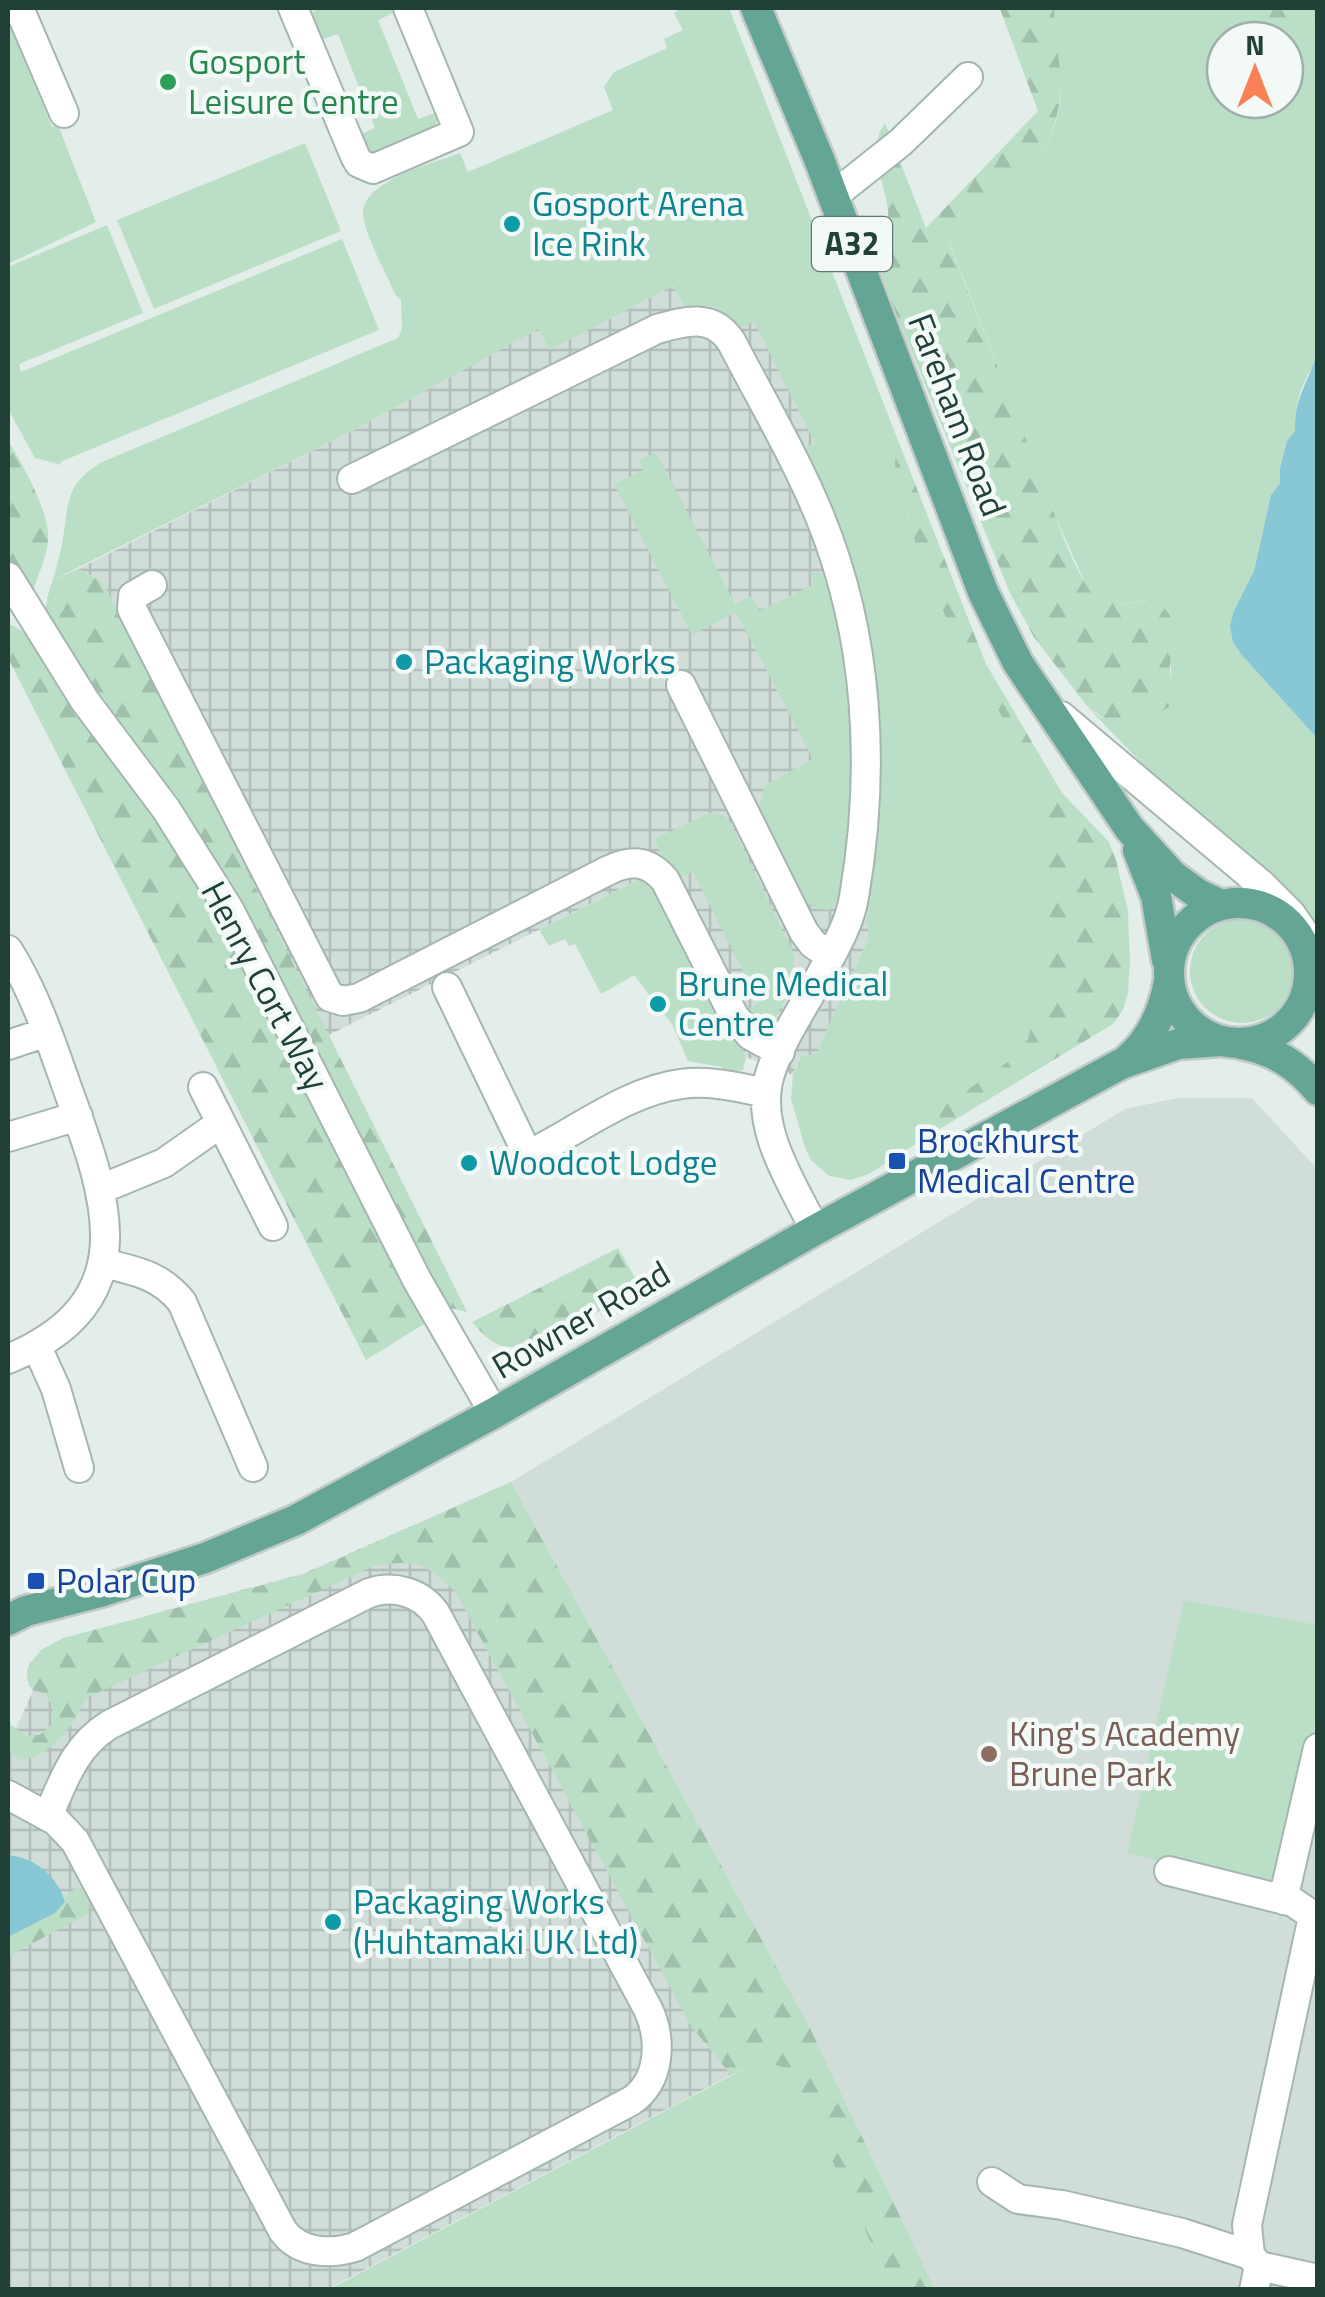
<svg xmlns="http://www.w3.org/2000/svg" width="1325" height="2297" font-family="'Titillium Web',sans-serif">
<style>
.built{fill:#d1ddd8}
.industrial{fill:url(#industrial-grid)}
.green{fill:#bbdfc6;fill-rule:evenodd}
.forest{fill:url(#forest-firs)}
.water{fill:#88c7d5}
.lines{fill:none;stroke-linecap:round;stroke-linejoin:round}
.minor-casing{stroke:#a5b6b0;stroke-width:32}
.major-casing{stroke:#c1cac7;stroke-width:35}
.minor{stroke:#fff;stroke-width:28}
.major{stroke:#65a596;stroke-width:30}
.leisure-dot{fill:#2e9e5b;stroke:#f3f9f7;stroke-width:4}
.culture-dot{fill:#0f9aa8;stroke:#f3f9f7;stroke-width:4}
.transit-dot{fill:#1a4fb4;stroke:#f3f9f7;stroke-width:4}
.education-dot{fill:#8d6e63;stroke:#f3f9f7;stroke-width:4}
.labels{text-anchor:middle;stroke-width:9;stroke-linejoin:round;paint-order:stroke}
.shield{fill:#f3f9f7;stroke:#607871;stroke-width:2.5}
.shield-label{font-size:32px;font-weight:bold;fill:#214038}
.leisure-label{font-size:35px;fill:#27864d;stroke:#f3f9f7;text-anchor:start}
.culture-label{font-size:35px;fill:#0d838f;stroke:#f3f9f7;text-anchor:start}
.street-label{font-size:35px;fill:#214038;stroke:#f3f9f7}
.transit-label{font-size:35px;fill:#164399;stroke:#f3f9f7;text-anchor:start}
.education-label{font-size:35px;fill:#785e54;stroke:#f3f9f7;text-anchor:start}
</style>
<defs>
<pattern id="industrial-grid" width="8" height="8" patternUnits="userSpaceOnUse" patternTransform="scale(2.5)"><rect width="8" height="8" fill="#d1ddd8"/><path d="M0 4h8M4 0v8" fill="none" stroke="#b3bfba"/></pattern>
<pattern id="forest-firs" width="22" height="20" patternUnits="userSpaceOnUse" patternTransform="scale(2.5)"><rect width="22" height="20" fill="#bbdfc6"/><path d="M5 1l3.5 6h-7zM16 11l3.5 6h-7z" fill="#a0c0ab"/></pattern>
</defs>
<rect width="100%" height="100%" fill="#e3ede9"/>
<path class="built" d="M1178,1098H1252L1317,1169V2289H935L809,2026L511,1482L1125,1109Z"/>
<path class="industrial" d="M673,286L686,310L712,307L728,315L739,328L754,321L816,443L802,450L843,544L866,885L872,887L866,921L870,935L816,1054L796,1066L793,1075L746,1057L642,878L327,1036L105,587L98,579L78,569L356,429L539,328L551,349Z
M511,1482L791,2043L328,2289H8V1746L33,1691L26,1677L30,1663L41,1650L156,1613L305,1573Z"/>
<path class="green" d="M321,8H391L393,13L378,20L418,119L435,113L438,119L435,127L379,153L366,149L359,135L375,128L338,34L321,40L310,13Z
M677,8H729L897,438L908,516L1053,795L1054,967L1031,1051L925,1138L869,1174L851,1180L829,1176L811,1160L805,1147L791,1099L793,1075L802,1056L816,1054L870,935L866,921L872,887L866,885L874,787L801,450L815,443L754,322L739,328C724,310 709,300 686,310L673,286L550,350L538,329L356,429L53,580C57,564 62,548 64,532C69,497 68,484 100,463L398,338L402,329L401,300L395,294C387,275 363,232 363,213C364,180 434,163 460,153L468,172L613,110L604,87L614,72L667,48L664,39L683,30L674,13L678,11Z
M1055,8H1240V18L1317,24V353C1314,366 1309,371 1304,383C1297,396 1295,416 1295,431L1287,441L1280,468V483L1271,495L1254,571L1234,611L1233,642L1317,738V936C1241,858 1160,785 1086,705L1101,718L1187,694L1178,690L1172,683L1170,657L1146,601L1109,605L1096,599L1086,585L1059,525L949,241C998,202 1063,156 1061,84C1060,58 1051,34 1055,8ZM1225,40H1285V100H1225Z
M8,22L52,127L58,125L96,222L8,264Z
M305,143L341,231L154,309L117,220Z
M107,225L143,313L19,364L21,372L342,239L379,330L60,462L62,465L35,458L8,409V267Z
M656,452L735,604L751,596L759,611L814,584L810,572L821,573C849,616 867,877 830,910L817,909L806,902L758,812L765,785L813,759L736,612L692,635L614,484L643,470L639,460Z
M711,812L725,816L730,822L794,954C797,971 781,1034 754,1023C749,1021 746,1016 742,1012L759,1003L693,872L674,880L654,839Z
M642,878L654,884L738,1040L746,1057L743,1070L722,1072V1067L688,1061L672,1024L634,975L601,994L575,944L569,946L565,939L549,946L539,930Z
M1190 971a52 52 0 1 1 104 0a52 52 0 1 1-104 0Z
M1184,1600L1317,1625V1711L1279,1889L1127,1853Z
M769,2061L789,2070L893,2289L328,2290L753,2064Z"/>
<path class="forest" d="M1055,8C1051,34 1061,57 1061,84C1060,159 1001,200 949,242C978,318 1008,393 1038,469C1053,508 1066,553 1088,588C1111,623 1150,584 1169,614C1186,640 1150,680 1189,694L1156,715L1127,725L1111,724L1086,705L1034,637L1010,593L887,291L870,235C874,233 881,231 884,227C901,209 860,157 885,123L926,228L1038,111L1000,9Z
M1240,8H1317V24L1239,18Z
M897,438L986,664L1062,793L1109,842L1116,860L1128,911L1130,962L1128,993L1123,1010L1113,1024L925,1138V1124L930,1116L1015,1057L1028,1039L1048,965L1050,944L1046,800L1043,789L946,617L922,566L895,467Z
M8,440C22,464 51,513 48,542C46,559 37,577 32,594L8,602Z
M78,569L98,579L105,587L467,1312L450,1308L366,1360L8,658V623L36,639C47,620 44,600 53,580Z
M618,1248L640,1286C610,1304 538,1355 503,1346C490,1343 481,1332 472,1322Z
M511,1482L809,2026L935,2289H893L789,2070C765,2059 754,2063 731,2075L691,2026L456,1593C428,1563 415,1559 374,1566L86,1698C74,1725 52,1758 19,1760L8,1749V1713L11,1725L27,1736L40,1735L52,1724L53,1706L45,1695L29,1686L27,1670L41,1650L63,1638L305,1574Z
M75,1889H82L91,1897L88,1914L8,1956V1937L62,1907L68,1893Z"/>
<path class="water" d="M1317,353V738L1241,654L1233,642L1230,626L1234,611L1254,571L1271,495L1280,483V468L1287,441L1295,431C1294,397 1309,382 1317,353Z
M8,1855C35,1858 57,1875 65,1902L55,1913L8,1937Z"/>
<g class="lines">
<g class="minor-casing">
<path id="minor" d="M19,8L64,113
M293,8L355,156L359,163L373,169L459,132L408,8
M833,196L901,142L968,77
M352,479L657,329C685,321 712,313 731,341C761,399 795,456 820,517C869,637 876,769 854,897C849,927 832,953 818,980C802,1010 780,1041 770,1074C753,1127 793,1184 815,1230
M8,577L85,701L166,809L230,911L417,1280L494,1413
M152,585L133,596L132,609L330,997L343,1001L359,998L607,871C630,860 647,859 665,880L734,1016L750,1035L780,1052
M681,685L804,932L813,944L831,956
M1061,716L1262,885L1291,914L1318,953
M8,950C35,993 51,1042 68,1090C109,1202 145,1302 8,1359
M447,987L526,1151L540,1149C582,1127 632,1090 681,1084C709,1080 738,1087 766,1093
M8,1045L47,1032
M203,1087L273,1226
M8,1137L78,1116
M101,1189L164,1163L221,1123
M103,1263C136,1271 160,1275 182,1302L253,1467
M37,1347L56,1389L79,1468
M8,1795L56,1821L75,1841L283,2231C299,2253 330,2255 355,2247L631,2101C661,2081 662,2039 648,2009L436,1614C422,1593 394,1584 369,1593L109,1725C74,1747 64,1780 48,1816
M1169,1871L1293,1902L1309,1913L1312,1921L1247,2225L1250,2255L1259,2266L1254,2290
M1283,1900L1318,1748
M992,2182L1018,2199L1062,2205L1182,2233L1250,2255
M1259,2266L1318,2279"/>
</g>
<g class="major-casing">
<path id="major" d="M756,8L819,159L983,592L1018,663L1129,828L1172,875L1198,894L1221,905
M1138,850L1156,896L1167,960
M1169 973a70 70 0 1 1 140 0a70 70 0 1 1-140 0Z
M1241,1044C1274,1050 1297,1065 1318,1090
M1128,1059C1151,1040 1164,1010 1169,981
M8,1620L26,1611L100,1592L205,1558L296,1520L494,1413L815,1230L1121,1064L1178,1044L1220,1041"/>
</g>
<use href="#minor" class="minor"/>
<use href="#major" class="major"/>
</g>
<circle class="leisure-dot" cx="168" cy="82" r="10"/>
<g class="culture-dot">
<circle cx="512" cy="224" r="10"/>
<circle cx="404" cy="662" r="10"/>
<circle cx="658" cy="1004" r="10"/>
<circle cx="469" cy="1163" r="10"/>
<circle cx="333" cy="1922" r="10"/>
</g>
<g class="transit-dot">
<rect x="887" y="1151" width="20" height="20" rx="5"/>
<rect x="26" y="1571" width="20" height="20" rx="5"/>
</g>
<circle class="education-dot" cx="989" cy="1754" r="10"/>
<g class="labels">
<rect class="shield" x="812" y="217" width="80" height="54" rx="8"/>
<g class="shield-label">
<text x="852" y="255">A32</text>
</g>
<g class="leisure-label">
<text x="188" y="74">Gosport<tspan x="188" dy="40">Leisure Centre</tspan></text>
</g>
<g class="culture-label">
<text x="532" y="216">Gosport Arena<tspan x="532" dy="40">Ice Rink</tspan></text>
<text x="424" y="674">Packaging Works</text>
<text x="678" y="996">Brune Medical<tspan x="678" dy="40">Centre</tspan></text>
<text x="489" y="1175">Woodcot Lodge</text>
<text x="353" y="1914">Packaging Works<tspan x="353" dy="40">(Huhtamaki UK Ltd)</tspan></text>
</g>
<g class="street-label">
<text transform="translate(957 415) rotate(69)" y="12">Fareham Road</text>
<text transform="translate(265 986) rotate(62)" y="12">Henry Cort Way</text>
<text transform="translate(581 1320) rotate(-30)" y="12">Rowner Road</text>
</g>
<g class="transit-label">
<text x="917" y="1153">Brockhurst<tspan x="917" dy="40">Medical Centre</tspan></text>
<text x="56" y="1593">Polar Cup</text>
</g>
<g class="education-label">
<text x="1009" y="1746">King's Academy<tspan x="1009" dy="40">Brune Park</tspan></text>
</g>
</g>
<rect width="1325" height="2297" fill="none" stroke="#214038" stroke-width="20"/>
<g transform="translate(1255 70)"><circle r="48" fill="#f3f9f7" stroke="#9fafab" stroke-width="2.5"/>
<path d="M0-8L18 38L0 25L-18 38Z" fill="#f88256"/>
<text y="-15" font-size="28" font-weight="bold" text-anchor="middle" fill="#214038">N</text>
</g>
</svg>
